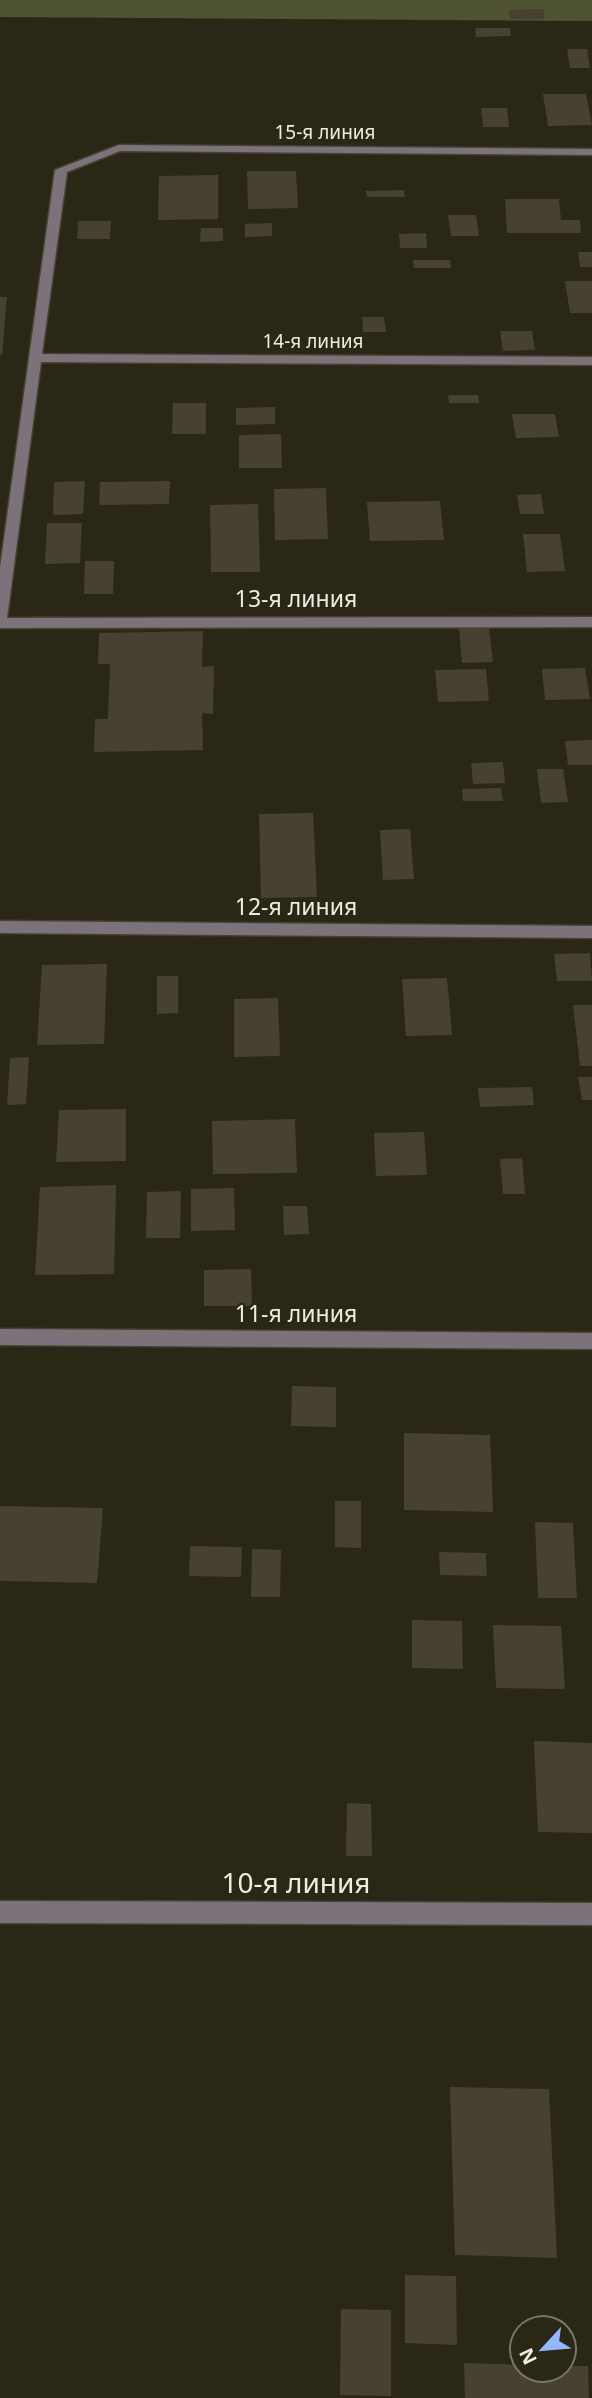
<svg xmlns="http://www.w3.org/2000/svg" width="592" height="2398" font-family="'Noto Sans',sans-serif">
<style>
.green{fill:#4f5334}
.building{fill:#464130}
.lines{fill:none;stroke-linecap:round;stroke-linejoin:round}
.minor-casing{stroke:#464233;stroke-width:3}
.minor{fill:#7b7379;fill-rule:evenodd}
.labels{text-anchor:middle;stroke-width:5;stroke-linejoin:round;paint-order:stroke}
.far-street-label{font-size:19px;fill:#eeebe1;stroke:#2b2717}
.street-label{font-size:23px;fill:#eeebe1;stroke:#2b2717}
.near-street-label{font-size:28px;fill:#eeebe1;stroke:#2b2717}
</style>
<rect width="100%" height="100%" fill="#2b2717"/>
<path class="green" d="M0,0H592V21L0,17Z"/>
<path class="building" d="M543,9L545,19H510L509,10Z
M475,28H510L511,36L476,37Z
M567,49H587L590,68H570Z
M543,94H586L592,125L548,126Z
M481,108H507L509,127H483Z
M247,171H296L298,208L248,209Z
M218,175V219L158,220L159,176Z
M404,190L405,197H367L366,191Z
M505,199H559L561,220H580L581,233H507Z
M448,215H476L479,236H451Z
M78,221H111L110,239H77Z
M272,223V236L245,237V224Z
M201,228H223V241L200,242Z
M426,233L427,248H400L399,234Z
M578,252H592V267H580Z
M413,260H450L451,268H414Z
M565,281H592V313H570Z
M0,297H7L2,355H0Z
M362,317H384L386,332H363Z
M500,331H532L535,350L503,351Z
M448,395H478L479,403H449Z
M173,403H206V434H172Z
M275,407V424L236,425V408Z
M512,414H555L559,437L516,438Z
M281,434L282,468H239V435Z
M85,481L83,514L53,515L54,482Z
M170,481L169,504L99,505L100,482Z
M326,488L328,539L275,540L274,489Z
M541,494L544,514H520L517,495Z
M440,501L444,540L370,541L367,502Z
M258,504L260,572H211L210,505Z
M47,523H82L80,563L45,564Z
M523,534H560L565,571L527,572Z
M85,561H114L113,594H84Z
M459,628H489L493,662L462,663Z
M203,631L202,667L214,666L213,714L202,713L203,750L94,752L95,719H108L110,664H98L99,633Z
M585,668L590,699L545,700L542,669Z
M486,669L489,701L438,702L435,670Z
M592,740V765H568L565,741Z
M503,762L505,783L473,784L471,763Z
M537,769H563L568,802L541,803Z
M501,788L503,801H463L462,789Z
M313,813L317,897L261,898L259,814Z
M410,829L414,879L383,880L380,830Z
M590,953L592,981H557L554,954Z
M107,964L104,1044L37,1045L42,965Z
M157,976H178V1013L157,1014Z
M447,978L452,1035L406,1036L402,979Z
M278,998L280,1056L234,1057V999Z
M573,1005H592V1066H580Z
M29,1057L26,1104L7,1105L10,1058Z
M578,1077H592V1100H582Z
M532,1087L534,1105L480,1107L478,1088Z
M126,1109V1161L56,1162L59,1110Z
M295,1119L297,1173L213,1174L212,1121Z
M424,1132L427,1175L376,1176L374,1133Z
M522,1158L525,1194H503L500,1159Z
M116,1185L114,1274L35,1275L40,1187Z
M234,1188L235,1230L191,1231V1189Z
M181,1191L180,1238H146L147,1192Z
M283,1206H307L309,1234L284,1235Z
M251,1269L252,1306H204V1270Z
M292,1386L336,1387V1427L291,1426Z
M404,1433L490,1435L493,1512L404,1510Z
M335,1501H361V1548L335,1547Z
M0,1506L103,1508L97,1583L0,1581Z
M535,1522L573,1523L577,1598H538Z
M190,1546L242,1547L241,1577L189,1576Z
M252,1549L281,1550L280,1597H251Z
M439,1552L486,1553L487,1576L440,1575Z
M412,1620L462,1621L463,1669L412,1668Z
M493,1625L561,1626L565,1689L496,1688Z
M534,1741L592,1743V1833L538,1832Z
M347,1803L371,1804L372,1856H346Z
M450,2087L549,2089L557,2258L455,2255Z
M405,2275L456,2276L457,2345L405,2343Z
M341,2309L391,2310V2396L340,2395Z
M464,2363L522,2365V2370H564V2366H588L589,2398H465Z"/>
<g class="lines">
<g class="minor-casing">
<path id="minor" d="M119,145L592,149V155L120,151L67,172L42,354L592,357V365L41,362L7,618L592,617V627L0,628V568L55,170Z
M0,921L592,926V938L0,933Z
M0,1329L592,1333V1349L0,1345Z
M0,1901L592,1903V1925L0,1923Z"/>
</g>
<use href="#minor" class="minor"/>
</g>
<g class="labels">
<g class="far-street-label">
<text x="325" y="139">15-я линия</text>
<text x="313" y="348">14-я линия</text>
</g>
<g class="street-label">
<text x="296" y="607">13-я линия</text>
<text x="296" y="915">12-я линия</text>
<text x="296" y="1322">11-я линия</text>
</g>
<g class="near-street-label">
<text x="296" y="1893">10-я линия</text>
</g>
</g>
<g transform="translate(543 2349) rotate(244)"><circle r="33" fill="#2b2717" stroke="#797568" stroke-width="2"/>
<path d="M0-5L12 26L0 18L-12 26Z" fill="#96b6fd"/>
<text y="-10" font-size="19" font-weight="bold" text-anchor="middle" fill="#eeebe1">N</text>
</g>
</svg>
